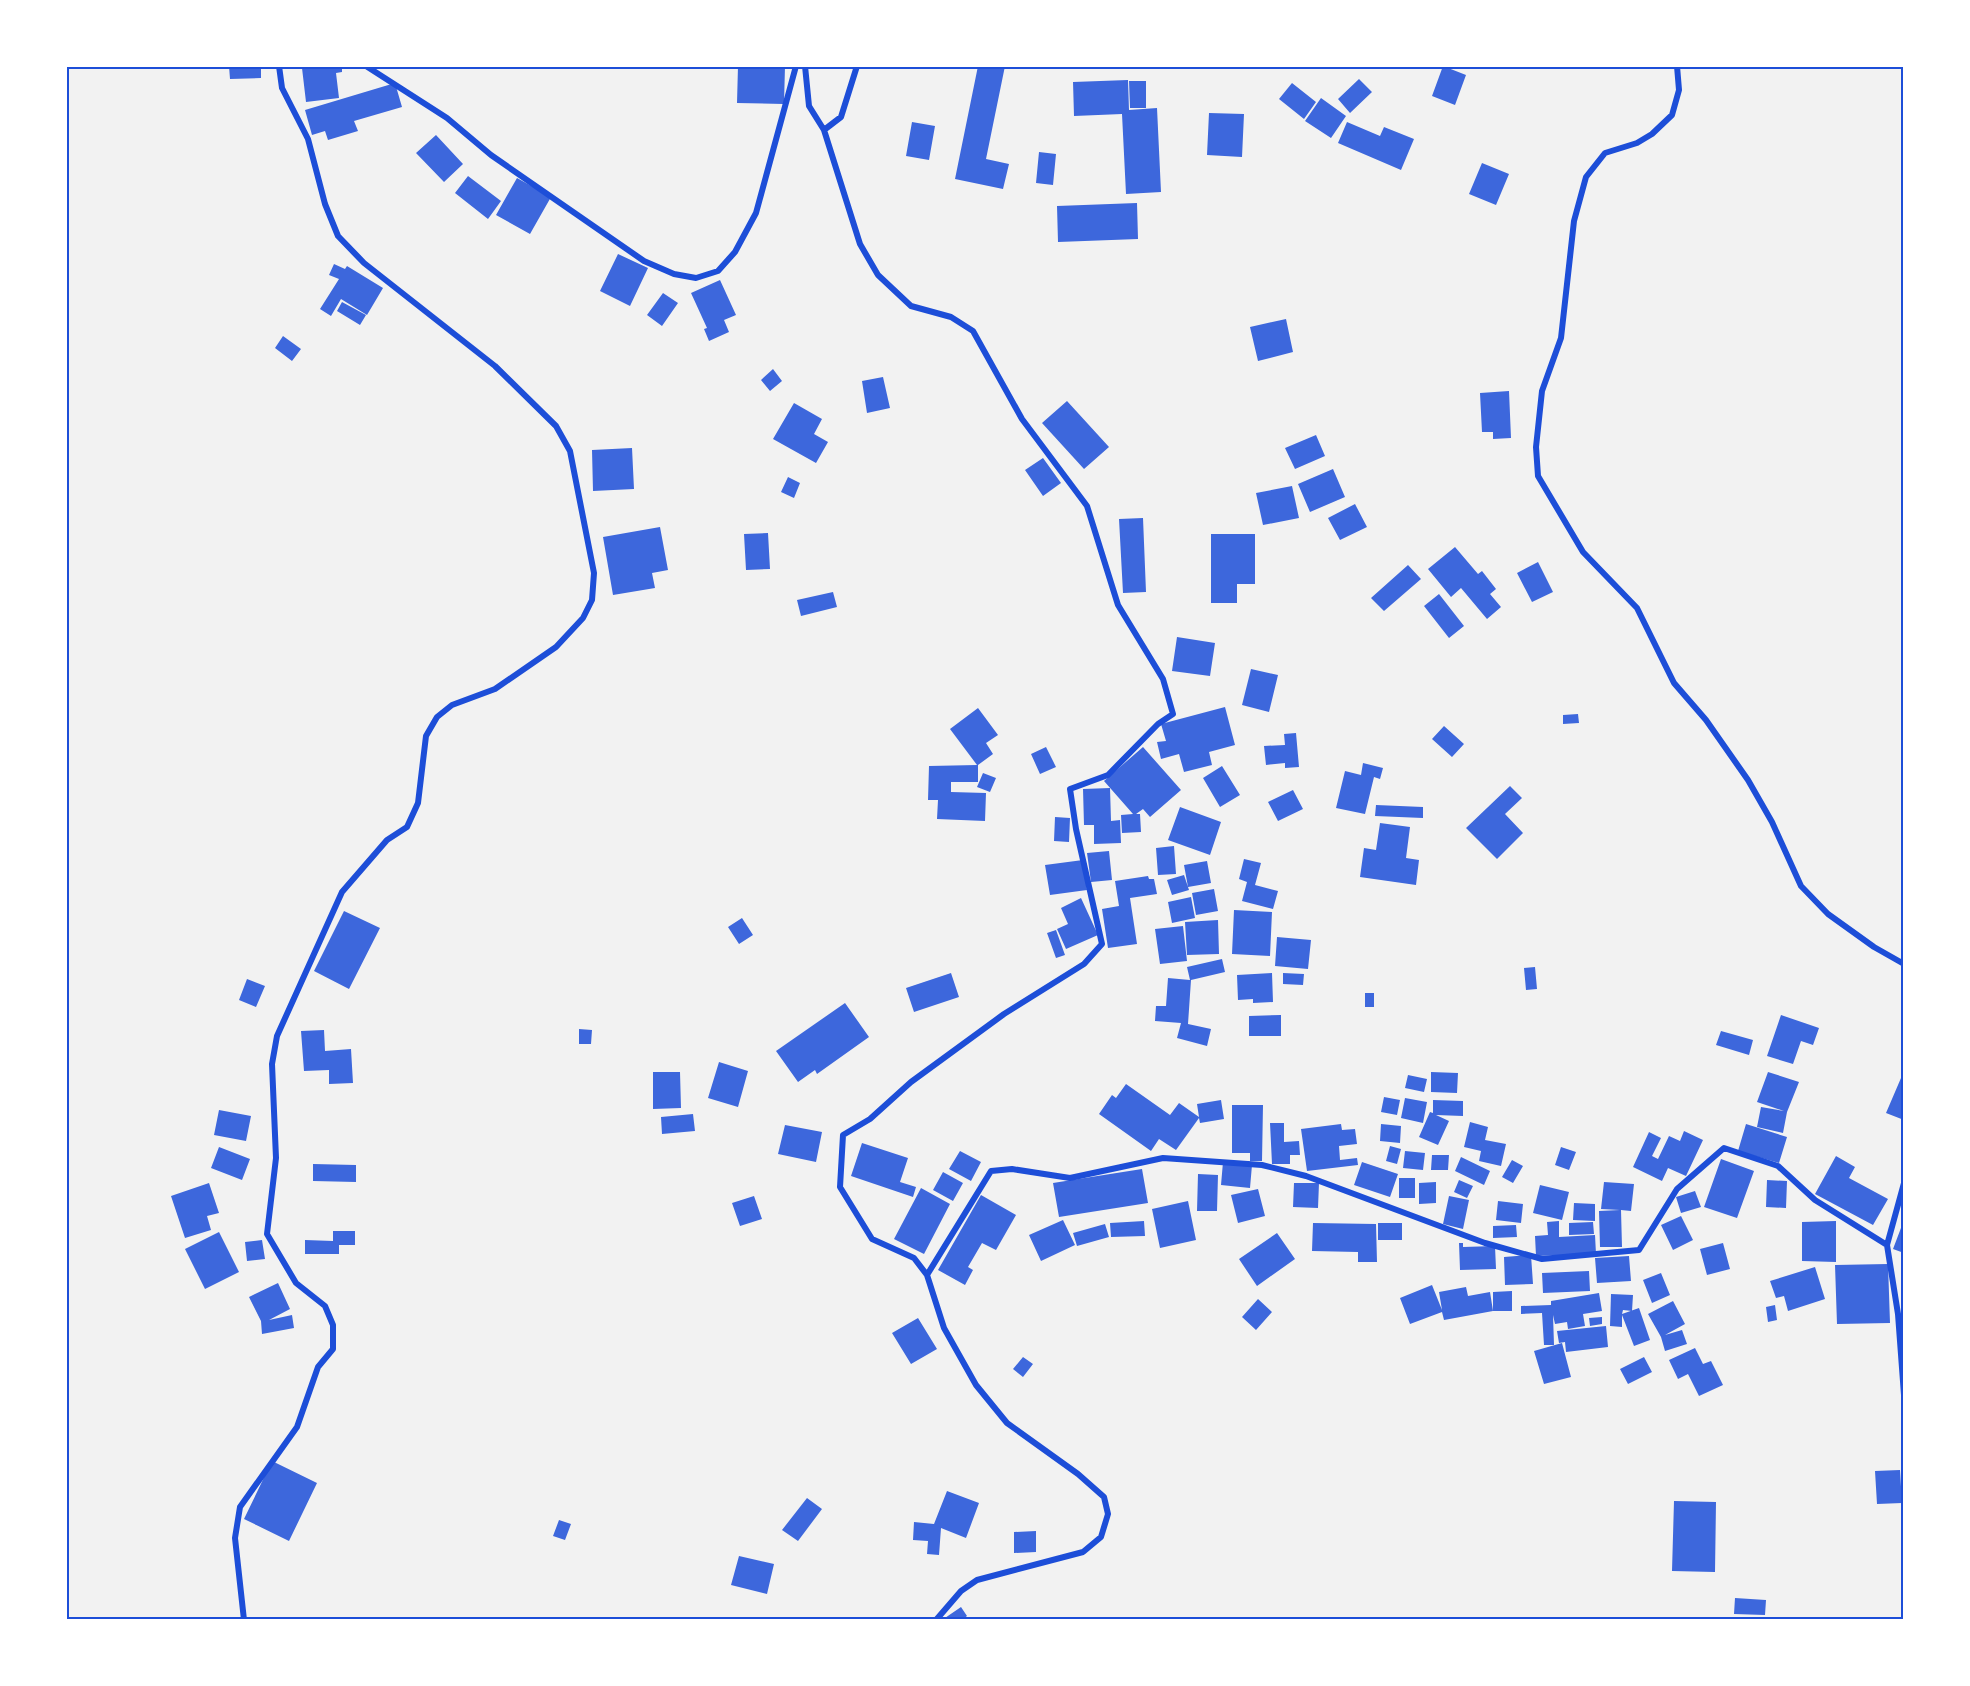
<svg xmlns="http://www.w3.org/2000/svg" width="1970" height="1686" font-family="'DM Sans',sans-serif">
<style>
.building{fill:#3d67dc}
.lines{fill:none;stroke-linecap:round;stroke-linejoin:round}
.minor{stroke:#1d4ed8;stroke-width:6}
.neatline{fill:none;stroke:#1d4ed8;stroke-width:2}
</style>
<rect width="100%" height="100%" fill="#f2f2f2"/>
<path class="building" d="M229,66H261V78L230,79Z
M321,66H342V72L336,73L339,98L306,102L302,68Z
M738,66H785L784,104L737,103Z
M978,66H1005L986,159L1009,164L1003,189L955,179Z
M1443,66L1466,75L1455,105L1432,96Z
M1359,79L1372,92L1350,113L1338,99Z
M1128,80L1129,110L1157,108L1161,192L1126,194L1122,114L1074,116L1073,82Z
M1129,81H1146V108H1130Z
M395,83L402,107L354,121L358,131L328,140L325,131L312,135L305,110Z
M1292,83L1316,102L1304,119L1279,99Z
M1321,98L1346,116L1331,138L1305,121Z
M1209,113L1244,114L1242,157L1207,155Z
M912,122L935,126L929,160L906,156Z
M1347,122L1380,136L1384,127L1414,139L1401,170L1338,143Z
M436,135L463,164L444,182L416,153Z
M1039,152L1056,154L1053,185L1036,183Z
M1482,163L1509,174L1496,205L1469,194Z
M468,176L501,201L488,219L455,193Z
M517,178L551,197L530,234L496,215Z
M1137,203L1138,239L1058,242L1057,206Z
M618,254L648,268L630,306L600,291Z
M334,264L345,269L347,266L383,288L367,315L341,299L331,316L320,309L339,279L329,275Z
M720,280L736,315L724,320L729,332L709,341L704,329L707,328L691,293Z
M663,293L678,303L662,326L647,315Z
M342,302L366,315L360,325L337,311Z
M1286,319L1293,352L1258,361L1250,327Z
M283,336L301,349L292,361L275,348Z
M773,369L782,381L770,391L761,380Z
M883,377L890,408L867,413L862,381Z
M1509,391L1511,438L1493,439V432H1482L1480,393Z
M1067,401L1109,447L1084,469L1042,423Z
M794,403L822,419L814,434L828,442L816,463L773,439Z
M1316,435L1325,456L1295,469L1285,448Z
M632,448L634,489L593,491L592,450Z
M1043,458L1061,483L1043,496L1025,470Z
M1333,469L1345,497L1310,512L1298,484Z
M788,477L800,483L794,498L781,492Z
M1292,486L1299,518L1263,525L1256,493Z
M1355,504L1367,527L1340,540L1328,518Z
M1143,518L1146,592L1123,593L1119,519Z
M660,527L668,570L652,573L655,588L613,595L603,537Z
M768,533L770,569L746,570L744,534Z
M1211,534H1255V584H1237V603H1211Z
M1455,547L1478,574L1482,571L1496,589L1490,594L1501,607L1487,619L1461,588L1451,597L1428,569Z
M1538,562L1553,592L1532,602L1517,573Z
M1408,565L1421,579L1384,611L1371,598Z
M833,592L837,607L801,616L797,600Z
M1439,594L1464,626L1449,638L1424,606Z
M1177,637L1215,643L1210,676L1172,671Z
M1251,669L1278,675L1269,712L1242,705Z
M1225,707L1235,745L1209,752L1212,765L1184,772L1179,754L1161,759L1157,742L1166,741L1161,724Z
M978,708L998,735L986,743L993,754L978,765V782H951V792L986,793L985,821L937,819L938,800H928L929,766L977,765L950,729Z
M1578,714L1579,723L1563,724V715Z
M1444,726L1464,744L1452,757L1432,739Z
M1296,733L1299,767L1285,768V763L1266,765L1264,746L1285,745L1284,734Z
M1046,747L1056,767L1040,774L1031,754Z
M1143,747L1181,790L1150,817L1143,809L1136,814H1140L1141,832L1122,833L1121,815L1133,814L1104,781Z
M1363,763L1383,768L1380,779L1374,777L1365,814L1336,808L1345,771L1361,775Z
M1222,766L1240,795L1220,807L1203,778Z
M983,773L996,778L990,792L977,787Z
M1510,786L1522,798L1505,814L1523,833L1497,859L1466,828Z
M1110,788L1111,821L1120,820L1121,843L1094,844V825H1084L1083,789Z
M1293,790L1303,809L1278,821L1268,802Z
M1376,805L1423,807V818L1375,816Z
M1180,807L1221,822L1210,855L1168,840Z
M1055,817L1070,818L1069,842L1054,841Z
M1380,823L1410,827L1406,858L1419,860L1416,885L1360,877L1364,848L1376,850Z
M1174,846L1176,874L1158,875L1156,848Z
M1109,851L1112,880L1091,882L1087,853Z
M1244,859L1261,863L1255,885L1278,891L1273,909L1242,901L1247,882L1239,879Z
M1083,860L1087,890L1050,895L1045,865Z
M1207,861L1211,883L1188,887L1184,865Z
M1184,875L1189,890L1172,895L1167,880Z
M1148,876L1149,879H1154L1157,894L1130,898L1137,944L1108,948L1102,909L1119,906L1115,881Z
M1214,889L1218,911L1196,915L1192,893Z
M1191,897L1195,918L1172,923L1168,902Z
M1081,898L1098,935L1066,949L1057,929L1068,924L1061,908Z
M1234,910L1272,912L1270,956L1232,954Z
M344,911L380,928L349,989L314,971Z
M742,918L753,935L739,944L728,927Z
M1218,920L1219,954L1187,955L1185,922Z
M1183,926L1187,961L1160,964L1155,929Z
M1056,930L1065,955L1056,958L1047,933Z
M1277,937L1311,940L1308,969L1275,966Z
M1222,959L1225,972L1191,980L1188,1024L1211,1029L1207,1046L1177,1038L1181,1023L1155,1021L1156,1006H1166L1168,978L1190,980L1187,967Z
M1535,967L1537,989L1526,990L1524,968Z
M951,973L959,997L914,1012L906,988Z
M1272,973L1273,1002L1253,1003V999L1238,1000L1237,975Z
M1283,973L1304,974L1303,985L1283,984Z
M247,979L265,986L256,1007L239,1000Z
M1365,993H1374V1007H1365Z
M845,1003L869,1037L817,1074L815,1070L798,1082L776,1051Z
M1281,1015V1036H1249V1016Z
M1781,1015L1819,1028L1813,1045L1801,1041L1793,1064L1767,1056Z
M579,1029L592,1030L591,1044H579Z
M324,1030L325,1051L351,1049L353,1083L329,1084V1070L304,1071L301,1031Z
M1721,1031L1753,1040L1749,1055L1716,1045Z
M719,1062L748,1071L738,1107L708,1098Z
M1904,1071V1120L1886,1113Z
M653,1072H680L681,1108L653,1109Z
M1431,1072L1458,1073L1457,1093L1431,1092Z
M1768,1072L1799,1082L1787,1112L1783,1133L1757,1127L1761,1107L1784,1111L1757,1102Z
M1408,1075L1427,1079L1424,1092L1405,1088Z
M1126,1084L1170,1115L1179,1103L1199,1117L1197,1104L1221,1100L1224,1119L1200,1123L1199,1118L1176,1150L1159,1139L1151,1151L1099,1114L1112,1095L1116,1098Z
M1384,1097L1400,1100L1397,1115L1381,1112Z
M1405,1098L1427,1102L1423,1123L1401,1118Z
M1433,1100L1463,1101V1116L1436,1115L1449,1121L1438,1145L1419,1137L1430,1112L1433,1113Z
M1232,1105H1263L1262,1161H1250V1153H1232Z
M219,1110L251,1116L246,1141L214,1135Z
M693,1114L695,1131L662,1134L661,1117Z
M1470,1122L1488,1127L1485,1140L1506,1144L1501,1166L1479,1161L1481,1151L1464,1147Z
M1270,1123H1284V1142L1299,1141L1300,1155H1290V1164H1272Z
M1341,1124L1342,1130L1355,1129L1357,1144L1339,1146L1340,1160L1357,1158L1358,1165L1307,1171L1301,1129Z
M1381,1124L1401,1126L1400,1143L1380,1141Z
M1746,1124L1787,1137L1779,1163L1738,1151Z
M785,1125L822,1132L816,1162L778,1154Z
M1684,1131L1703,1140L1686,1176L1668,1168L1662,1181L1633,1167L1649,1132L1661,1138L1652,1156L1658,1159L1669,1136L1680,1141Z
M862,1143L908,1158L900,1182L916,1187L913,1197L851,1176Z
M1390,1146L1401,1149L1397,1164L1386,1161Z
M219,1147L250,1159L242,1180L211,1168Z
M1561,1147L1576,1152L1569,1170L1555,1165Z
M960,1151L981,1162L971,1181L949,1169Z
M1405,1151L1425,1153L1423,1170L1403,1168Z
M1432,1155H1449L1448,1170H1431Z
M1836,1156L1855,1167L1849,1178L1888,1199L1873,1225L1815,1194Z
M1461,1157L1490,1171L1484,1185L1455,1171Z
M1721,1159L1754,1171L1737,1218L1704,1207Z
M1512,1160L1523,1166L1513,1183L1502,1177Z
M1223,1162L1252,1165L1250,1188L1221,1185Z
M1362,1162L1398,1174L1390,1197L1354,1185Z
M313,1164L356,1165V1182L313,1181Z
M1142,1169L1148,1203L1059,1217L1053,1183Z
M943,1172L963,1183L953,1201L933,1190Z
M1198,1174L1218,1175L1217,1211H1197Z
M1399,1178H1415V1198H1399Z
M1459,1180L1473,1186L1467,1198L1454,1192Z
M1767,1180L1787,1181L1786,1208L1766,1207Z
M1436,1182V1203L1419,1204V1183Z
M1604,1182L1634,1184L1631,1211L1621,1210L1622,1247H1600L1599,1211L1620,1210L1601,1209Z
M209,1183L219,1213L207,1216L211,1230L185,1238L171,1196Z
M1294,1183H1319L1318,1208L1293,1207Z
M1540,1185L1569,1192L1562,1220L1533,1213Z
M921,1188L950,1204L924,1254L894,1239Z
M1258,1189L1265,1216L1238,1223L1231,1195Z
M1695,1191L1701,1207L1681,1213L1676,1197Z
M981,1195L1016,1215L996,1250L982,1243L968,1267L973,1270L965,1285L938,1270Z
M754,1196L762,1219L740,1226L732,1203Z
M1449,1196L1469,1200L1463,1229L1443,1224Z
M1188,1201L1196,1240L1160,1248L1152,1209Z
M1498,1201L1523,1204L1521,1223L1496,1220Z
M1574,1203L1595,1204V1221L1573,1220Z
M1681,1216L1693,1240L1673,1250L1661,1225Z
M1063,1220L1075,1245L1041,1261L1029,1235Z
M1904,1220V1253L1893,1249Z
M1144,1221L1145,1236L1111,1237L1110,1223Z
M1559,1221V1237L1595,1235L1596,1254L1536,1256L1535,1236L1548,1235L1547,1222Z
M1836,1221V1262L1802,1261V1222Z
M1593,1222L1594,1234L1569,1235V1223Z
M1313,1223L1376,1224L1377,1262H1358V1252L1312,1251Z
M1378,1223H1402V1240H1378Z
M1105,1224L1109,1237L1077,1246L1073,1233Z
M1516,1225L1517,1237L1493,1238V1226Z
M333,1231H355V1245H339V1254H305V1240L333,1241Z
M219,1232L239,1272L205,1289L185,1249Z
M1277,1233L1295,1259L1257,1286L1239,1259Z
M262,1240L265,1259L247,1261L245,1242Z
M1459,1243H1463V1247L1495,1246L1496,1269L1460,1270Z
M1723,1243L1730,1269L1707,1275L1700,1249Z
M1531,1255L1533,1284L1505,1285L1504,1257Z
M1629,1256L1631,1281L1597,1283L1595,1258Z
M1888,1264L1890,1323L1837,1324L1835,1265Z
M1815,1267L1825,1299L1788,1311L1784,1296L1776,1298L1770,1281Z
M1589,1271L1590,1291L1543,1293L1542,1273Z
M1661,1273L1670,1295L1652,1303L1643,1280Z
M278,1283L290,1309L269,1320L292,1315L294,1328L262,1334L261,1321L249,1297Z
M1432,1285L1442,1310L1439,1292L1466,1287L1468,1296L1490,1292L1493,1311V1292L1512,1291V1311H1493L1444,1320L1442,1312L1410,1324L1400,1298Z
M1599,1293L1602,1311L1583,1314L1585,1326L1568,1329L1567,1322L1555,1324L1553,1315L1554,1345H1544L1542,1313L1521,1314V1306L1551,1305V1301Z
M1611,1294L1633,1295L1632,1311L1623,1310L1622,1314L1639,1308L1650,1340L1634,1346L1622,1315V1327L1610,1326Z
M1258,1299L1272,1312L1256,1330L1242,1317Z
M1673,1301L1685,1324L1665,1335L1682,1330L1687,1344L1665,1351L1661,1337L1648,1314Z
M1775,1305L1777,1320L1768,1322L1766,1307Z
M1602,1317V1324L1590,1326L1589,1318Z
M918,1318L937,1349L911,1364L892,1333Z
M1606,1326L1608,1347L1566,1352L1565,1342L1559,1343L1557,1331Z
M1562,1343L1571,1377L1544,1384L1534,1351Z
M1695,1348L1703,1364L1711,1361L1723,1385L1699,1396L1688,1374L1678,1379L1669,1360Z
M1023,1357L1033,1364L1023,1377L1013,1369Z
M1644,1357L1652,1372L1628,1384L1620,1369Z
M272,1461L317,1483L289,1541L244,1519Z
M1900,1470L1902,1503L1877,1504L1875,1471Z
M947,1491L979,1503L966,1538L941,1528L939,1555L927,1554L928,1541L913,1540L914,1522L934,1524Z
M807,1498L822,1509L798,1541L782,1530Z
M1674,1501L1716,1502L1715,1572L1672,1571Z
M559,1520L571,1524L565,1540L553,1536Z
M1036,1531V1552L1014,1553V1532Z
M739,1556L774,1564L767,1594L731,1585Z
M1735,1598L1766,1600L1765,1615L1734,1614Z
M961,1607L967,1616L962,1620H942Z"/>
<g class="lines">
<path class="minor" d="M366,66L447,118L491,155L644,261L674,274L696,278L718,271L735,252L756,213L796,66
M805,66L809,106L824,130L860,244L878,275L911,306L951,317L973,331L1022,419L1087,506L1118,605L1163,679L1173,714L1158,724L1108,775L1070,789L1076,829L1102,944L1084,964L1004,1014L911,1082L870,1119L843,1135L840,1187L872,1239L914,1258L927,1275L991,1171L1012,1169L1070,1178L1163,1158L1262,1165L1306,1176L1485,1243L1542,1259L1639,1250L1677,1189L1724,1148L1778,1166L1815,1200L1887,1245
M1677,66L1679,90L1672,115L1652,134L1637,143L1605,153L1586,177L1574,221L1561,338L1542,391L1536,447L1538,476L1583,552L1637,608L1674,683L1706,720L1748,780L1772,822L1801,886L1828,914L1874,947L1904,964
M824,130L841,117L857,66
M1904,1183L1887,1245L1898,1314L1904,1395
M927,1275L944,1328L976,1385L1007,1423L1078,1474L1104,1497L1108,1514L1101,1537L1083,1552L977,1580L961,1591L936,1620
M244,1620L235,1538L240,1507L297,1427L318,1367L333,1349V1325L325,1306L296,1283L267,1234L276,1158L272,1064L277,1036L342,892L387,840L407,827L418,803L426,736L437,717L452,705L495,689L556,647L583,618L592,600L594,573L570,451L556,426L495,366L364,263L338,236L325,204L308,139L282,88L279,66"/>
</g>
<rect width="1970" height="1686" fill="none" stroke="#ffffff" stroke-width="135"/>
<rect x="68" y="68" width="1834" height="1550" class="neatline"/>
</svg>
